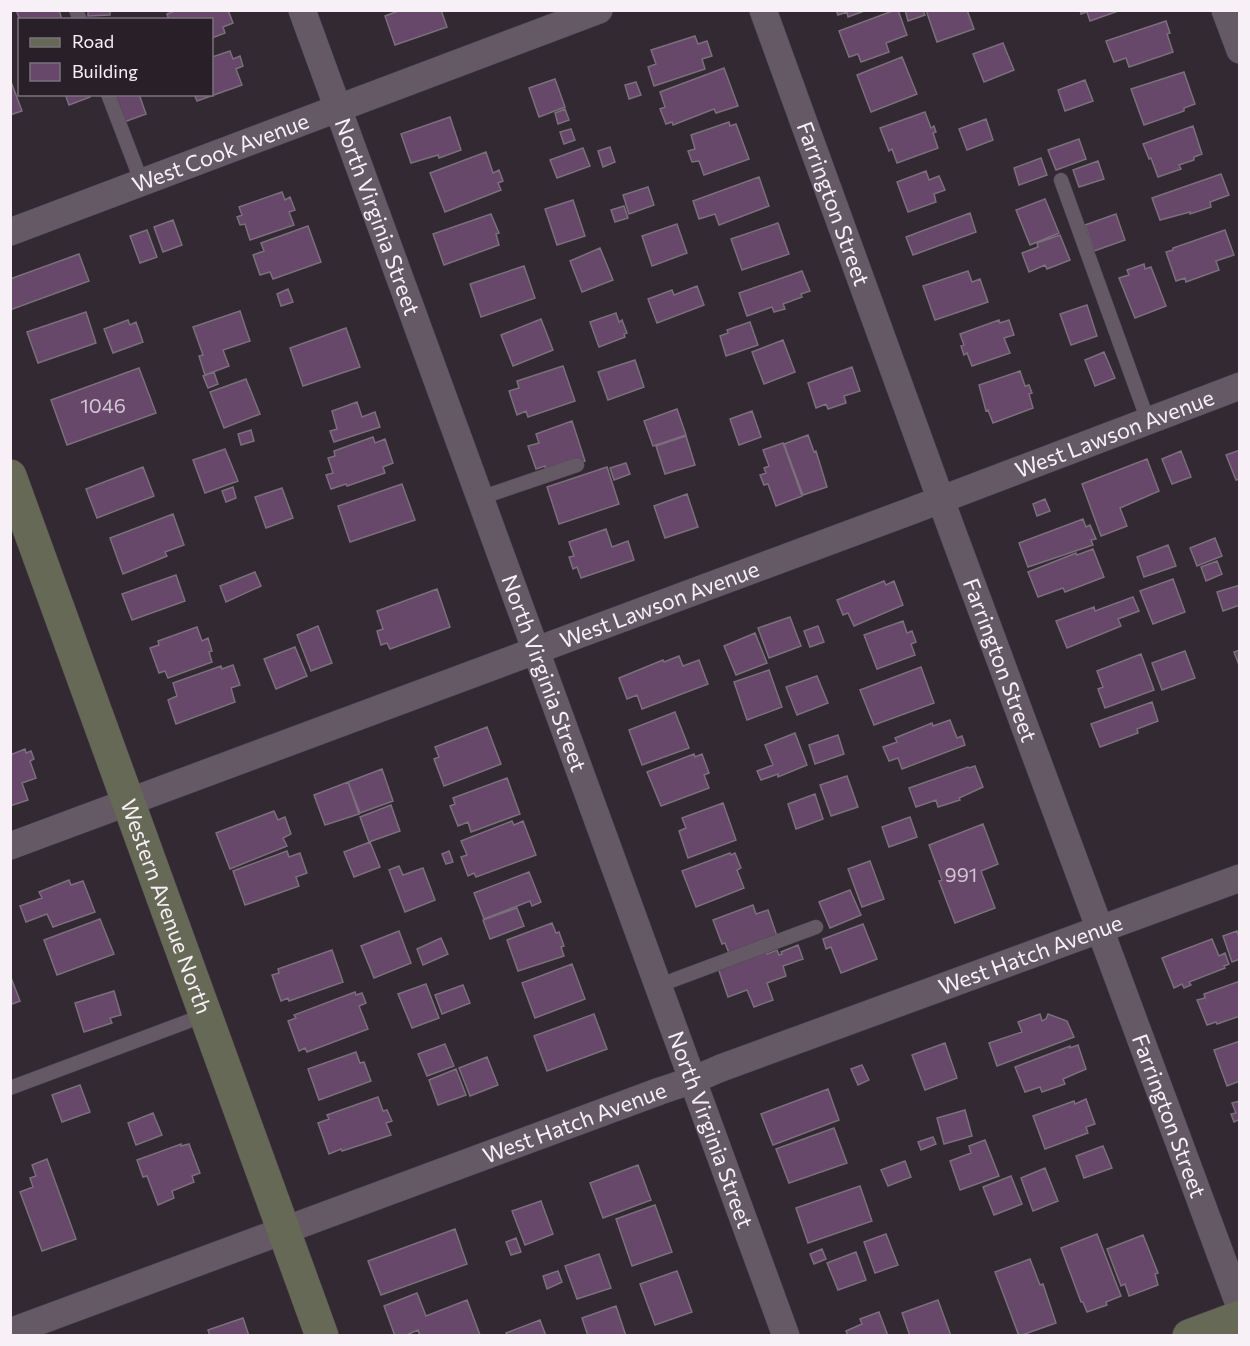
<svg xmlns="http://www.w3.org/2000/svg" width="1250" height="1346" font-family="Commissioner,sans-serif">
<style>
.building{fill:#67486a;stroke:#7a6f7b;stroke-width:1.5}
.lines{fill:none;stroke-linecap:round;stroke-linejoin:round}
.lane-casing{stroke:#4f4750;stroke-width:15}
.street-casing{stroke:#4f4750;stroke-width:28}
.secondary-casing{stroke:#4f4750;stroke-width:34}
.lane{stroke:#645965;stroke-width:14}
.street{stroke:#645965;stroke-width:27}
.secondary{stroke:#666955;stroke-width:33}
.labels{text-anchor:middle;stroke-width:6;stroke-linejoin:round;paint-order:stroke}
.number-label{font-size:20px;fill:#d3c6d4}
.street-label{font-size:22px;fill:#f7f0f7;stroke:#291f29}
</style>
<rect width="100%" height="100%" fill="#332933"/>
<path class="building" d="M16,10H59L62,20H20Z
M88,10H110V15L88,16Z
M177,10H228L233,23L223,27L225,33L212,38V20H169L167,14Z
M401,10H441L447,27L395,45L385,16Z
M836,10H867L848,17L847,12L838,15Z
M895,10H898L907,35L886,43L889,52L861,62L858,54L849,57L839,31Z
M905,10H923L925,15L908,21Z
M926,10H967L974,29L937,42Z
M1080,10H1121L1090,21L1087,12L1081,14Z
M1166,21L1170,33L1167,34L1173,52L1129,67L1126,58L1114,62L1106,41Z
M695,36L698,44L707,41L712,56L702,59L705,69L654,86L648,67L656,64L651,50Z
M1003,43L1014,70L984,82L973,54Z
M230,51L233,59L240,56L243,66L236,69L242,85L197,101L194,94H212V57Z
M902,57L917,94L871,112L857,75Z
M724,68L738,106L716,113L714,109L673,125L672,122L666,124L660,109L665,107L660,92Z
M1184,72L1195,104L1184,108V111L1144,125L1131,89Z
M10,79L22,111L10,115Z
M555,79L565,107L539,117L529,88Z
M1085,80L1093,101L1065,111L1058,90Z
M636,82L641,95L629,99L625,85Z
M65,94H89L90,97L69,105Z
M114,94H139L146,114L124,122Z
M565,109L569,120L558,124L555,113Z
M925,112L931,128L934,126L936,132L933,133L938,148L897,163L892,149L889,151L880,128Z
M450,117L461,150L439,158L438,155L411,163L401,134Z
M986,119L993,140L967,150L959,129Z
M729,122L730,126L736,124L749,159L704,175L699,161L692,162L688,151L695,149L691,135Z
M1193,126L1202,154L1194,157V160L1179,165L1181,169L1158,177L1151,158L1149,159L1143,144Z
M571,129L575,140L564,144L560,132Z
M1079,139L1086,159L1056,170L1048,150Z
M610,147L615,162L603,167L598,151Z
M583,148L590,166L557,178L550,160Z
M486,152L493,173L499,170L503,181L498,183L501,190L445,212L430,173Z
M1041,158L1047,175L1019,185L1014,168Z
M1098,161L1104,179L1079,187L1073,170Z
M926,171L929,180L939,176L945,190L934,194L936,202L908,212L897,182Z
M1221,174L1229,195L1210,202L1211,207L1190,214V212L1160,220L1152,198Z
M759,177L769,206L719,225L715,214L699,219L693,201Z
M648,187L654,205L629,214L623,195Z
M282,192L285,200L290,197L295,210L289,212L294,225L250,240L245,224L240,225L237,217L242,215L239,207Z
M1045,199L1059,233L1030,245L1016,210Z
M573,200L585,236L557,245L545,209Z
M624,206L628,218L615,222L611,210Z
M970,213L976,232L913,255L906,237Z
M491,214L499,233L496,234L499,245L444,265L433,234Z
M1116,214L1125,240L1094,251L1085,225Z
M173,220L182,245L163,252L154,227Z
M778,223L789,254L742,270L731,239Z
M677,224L687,253L652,266L642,236Z
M308,226L321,262L273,279L270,272L260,275L253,255L264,251L261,243Z
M147,230L157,257L140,263L130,236Z
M1225,230L1234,255L1216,261L1219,270L1186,282L1185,278L1176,281L1166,252L1173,250V248Z
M1060,235L1070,260L1047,269L1045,265L1029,272L1022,253L1038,247L1037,243Z
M600,248L613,280L582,292L570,261Z
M79,254L89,281L10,310V279Z
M1144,264L1145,269L1151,267L1166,306L1135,318L1119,278L1129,275L1127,270Z
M524,266L535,298L481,317L470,284Z
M802,271L810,291L801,294L802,297L783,304L785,309L774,312L772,307L747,316L739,293Z
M968,271L972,282L980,279L988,302L935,320L923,286Z
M697,286L704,305L657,323L648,299L672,290L674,295Z
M288,289L293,302L281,306L277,294Z
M1087,305L1097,336L1071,345L1060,314Z
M240,311L250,341L223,350L229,366L205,375L199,356L203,355L193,327Z
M86,312L96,343L38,363L27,332Z
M616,313L619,322L622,320L627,333L624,334L625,337L599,347L590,322Z
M541,319L553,350L513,366L501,335Z
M128,320L130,325L136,322L143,342L113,353L104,329Z
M999,320L1000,323L1009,320L1014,335L1004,338L1010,353L972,366L967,353L964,355L961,346L964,345L960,334Z
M750,322L758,345L726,356L720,336L728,333L727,330Z
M346,328L360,367L303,386L290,348Z
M783,340L795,372L764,384L752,352Z
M1104,352L1115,378L1095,386L1085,360Z
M635,360L644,387L608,400L598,372Z
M563,366L575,401L528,417L526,411L517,415L509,391L519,388L517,381Z
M852,367L860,391L844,396L846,403L828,409L826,404L816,408L808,383Z
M139,368L156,413L67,445L51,400Z
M1020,371L1025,386L1029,385L1032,393L1029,394L1033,408L993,423L988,410L986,411L979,385Z
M214,372L218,384L208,388L203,376Z
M246,379L260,414L224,428L210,392Z
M357,402L362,417L375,412L380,427L334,442L330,431L337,429L332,411Z
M677,409L686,435L653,446L644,421Z
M752,411L761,437L739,445L730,419Z
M572,421L585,461L547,474L545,466L536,469L528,446L539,443L536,434Z
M251,430L254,441L241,445L238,434Z
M808,435L814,452L816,451L827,487L803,495L784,444Z
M686,436L695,465L665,474L656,446Z
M373,437L375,443L385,439L393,463L383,467L385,473L347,486L346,484L331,489L326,475L333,473L328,458L335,456L334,451Z
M783,443L802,496L776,506L768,484L764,485L760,475L766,473L764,468L769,466L763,450Z
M225,449L238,481L205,493L193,460Z
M1240,450V479L1236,480L1226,455Z
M1181,451L1191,477L1172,484L1162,459Z
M1147,459L1159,491L1120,508L1127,526L1101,536L1082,484Z
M626,463L630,474L614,480L610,468Z
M143,467L154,496L97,518L86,489Z
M607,467L619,504L559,524L547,487Z
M402,484L415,520L350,542L338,506Z
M233,487L236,498L226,502L222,491Z
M282,488L293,518L266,528L255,497Z
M687,494L698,527L665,538L654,506Z
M1045,499L1050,511L1037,516L1033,504Z
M173,514L184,545L165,552L167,556L123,574L110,538Z
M1083,519L1086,527L1090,525L1096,539L1091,540L1093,545L1028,567L1019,543Z
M606,529L612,547L628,541L634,560L581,578L577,567L573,569L569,557L574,556L569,542Z
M1215,538L1222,556L1197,566L1190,548Z
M1168,545L1176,566L1144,577L1137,557Z
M1093,549L1104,577L1065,592L1063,588L1038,597L1028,572L1076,553L1077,555Z
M1217,561L1222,574L1206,581L1201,567Z
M255,572L261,586L226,602L220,586Z
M176,575L185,601L132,620L122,594Z
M1173,579L1185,612L1153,624L1140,591Z
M884,581L886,585L894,581L903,605L854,626L848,613L843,615L837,600Z
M1240,585V605L1223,611L1217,592Z
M437,589L450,627L390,649L387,643L381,645L377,631L383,629L377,611Z
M1133,597L1139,611L1118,619L1121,626L1067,648L1056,621L1094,607L1095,611Z
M790,617L801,646L769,658L758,628Z
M903,621L907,633L912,631L916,642L911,644L915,655L877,669L864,635Z
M318,626L332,663L311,671L297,635Z
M818,626L824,642L810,647L804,631Z
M197,627L202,641L208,638L212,651L209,652L212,662L168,678L165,671L159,673L150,648L159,645L158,641Z
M755,633L767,663L736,675L724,646Z
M295,647L307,676L276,689L264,659Z
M1240,650V665H1239L1234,652Z
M1185,651L1195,678L1162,690L1152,663Z
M1141,654L1154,690L1105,708L1098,689L1103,687L1097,671Z
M679,656L683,666L699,660L708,684L642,709L637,695L627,699L619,678L663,660L664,662Z
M233,665L240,685L231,688L235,702L176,724L168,700L177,696L173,683L221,666L222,669Z
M921,667L934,703L874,725L860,690Z
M769,670L782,707L747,720L734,682Z
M817,676L828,703L797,715L786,687Z
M1152,702L1158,721L1137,729L1138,733L1100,747L1091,724Z
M675,712L689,748L642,765L629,730Z
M950,720L957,738L962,736L965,745L902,769L898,758L889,761L883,747L897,742L895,738L932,723L933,726Z
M487,727L501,764L444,786L434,759L439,757L435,747Z
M795,733L807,765L778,777V774L761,780L757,771L773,765L765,745Z
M838,735L844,754L815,764L809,745Z
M25,749L26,753L31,751L34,759L30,761L36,778L22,783L28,800L10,806V755Z
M694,754L695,757L702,754L709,773L704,775L709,788L661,806L647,772Z
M975,766L983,787L959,798L960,800L938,807L936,800L916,807L909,788L968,767L969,768Z
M382,769L393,801L360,813L348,782Z
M847,776L858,807L831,816L820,785Z
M507,778L520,814L471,832L468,822L458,826L450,806L455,804L453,798Z
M348,782L359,814L325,825L314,795Z
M815,794L823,819L796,829L788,804Z
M723,803L736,840L688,858L679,831L686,828L682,818Z
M391,805L400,831L369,842L360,817Z
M274,811L278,820L285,817L291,834L283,838L287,846L230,869L216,833Z
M910,817L917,837L889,847L882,827Z
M512,821L514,825L523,821L536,855L476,877L474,873L468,876L461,857L467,855L461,841Z
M983,824L998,864L981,871L995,908L955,923L939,881L942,880L929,845Z
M370,842L380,867L354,877L344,852Z
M287,851L289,857L300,853L307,873L296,877L299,886L245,905L233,871Z
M449,851L453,862L446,864L442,854Z
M730,853L731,855L735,853L741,868L737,870L744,888L696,907L682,871Z
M870,861L884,899L862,907L848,869Z
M399,866L403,875L423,868L435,900L405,912L389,870Z
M529,872L541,902L532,906L530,901L484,919L474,893Z
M69,880L71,885L83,881L95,912L53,927L47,914L26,922L20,906L42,898L39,892Z
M850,890L861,915L830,928L819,902Z
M753,905L756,914L768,910L777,936L729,953L725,943L722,944L713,920Z
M517,908L524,926L490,939L483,920Z
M100,919L114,954L57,975L44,940Z
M552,923L556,933L559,932L564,946L561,947L564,956L518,971L507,940Z
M863,924L877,959L841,973L831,947L826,949L823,939Z
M399,931L411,963L374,978L361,946Z
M1237,931L1240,940V959L1232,962L1223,936Z
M441,938L448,954L423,965L417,949Z
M1212,939L1219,956L1225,953L1229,964L1224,966L1225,968L1189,982L1191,985L1184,988L1182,984L1174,988L1162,958Z
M798,945L803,959L783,966L786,976L767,983L773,1000L754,1007L747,990L728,997L718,968L766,951L767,954L777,950L779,955L782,954L781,952Z
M332,950L343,982L289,1001L288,998L281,1001L272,975L279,973L278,969Z
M572,964L585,999L535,1018L522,983Z
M10,975L20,1001L10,1005Z
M1240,981V1016L1217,1024L1216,1022L1207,1025L1197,1000L1205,998L1204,994Z
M426,984L439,1018L412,1028L398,994Z
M463,985L470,1003L442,1014L435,995Z
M114,991L121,1015L110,1018L112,1023L84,1032L75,1003Z
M355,992L356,995L362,993L366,1003L359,1006L368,1029L307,1052L305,1048L299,1051L288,1021L296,1018L294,1015Z
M594,1014L607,1049L547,1071L534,1036Z
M1040,1014L1042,1021L1046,1019L1048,1014L1067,1021L1074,1037L997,1066L989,1043L1022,1032L1018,1022Z
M1240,1041V1081L1227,1086L1214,1050Z
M945,1043L957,1078L925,1090L912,1055Z
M445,1044L454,1066L427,1076L418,1054Z
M1078,1045L1086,1069L1063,1079L1065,1084L1042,1092L1040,1087L1025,1092L1015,1067L1070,1046V1048Z
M356,1052L360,1063L364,1062L371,1081L319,1100L308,1069Z
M487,1057L498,1085L470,1096L459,1068Z
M862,1065L869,1080L858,1085L851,1069Z
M456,1069L466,1095L438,1105L429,1080Z
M80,1085L90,1112L62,1122L52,1095Z
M828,1089L839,1120L773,1145L761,1114Z
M378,1097L383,1111L387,1110L392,1121L386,1123L391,1135L342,1151L341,1149L329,1154L318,1123L329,1119L327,1115Z
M1086,1099L1095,1124L1086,1127L1088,1133L1045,1149L1033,1116L1074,1101L1075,1104Z
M1240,1101V1124L1238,1120L1234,1122L1231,1114L1236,1113L1232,1103Z
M965,1110L972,1136L944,1144L937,1118Z
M153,1113L162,1135L136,1145L128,1123Z
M834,1128L847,1163L789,1183L776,1149Z
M933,1137L936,1144L921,1150L918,1142Z
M985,1140L999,1176L960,1190L950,1161L971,1153L969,1146Z
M181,1144V1146L189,1144L200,1173L192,1176L194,1182L172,1191L174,1198L158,1205L147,1176L143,1177L137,1160Z
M1103,1146L1112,1168L1084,1178L1076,1156Z
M47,1159L76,1239L42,1251L20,1192L33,1187L30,1178L36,1176L32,1165Z
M905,1161L911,1177L888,1186L881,1170Z
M638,1165L651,1200L603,1218L590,1183Z
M1045,1168L1058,1201L1033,1211L1021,1178Z
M1011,1176L1022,1204L994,1215L983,1187Z
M860,1186L872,1221L808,1243L796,1208Z
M541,1201L553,1234L525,1245L512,1211Z
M655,1205L672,1252L632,1266L616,1219Z
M455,1229L467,1264L381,1295L368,1261Z
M886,1234L898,1265L875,1273L864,1242Z
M1097,1234L1121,1296L1106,1302L1107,1305L1087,1312L1083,1302H1081L1061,1248Z
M1143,1235L1158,1273L1155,1274L1158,1285L1129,1296L1125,1284L1121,1286L1107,1249Z
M516,1238L521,1252L511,1255L506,1242Z
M822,1249L826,1259L814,1264L810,1254Z
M856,1252L866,1280L838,1290L827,1263Z
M599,1254L611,1288L577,1299L565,1266Z
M1030,1259L1040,1285L1043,1284L1056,1323L1019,1336L995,1272Z
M558,1271L562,1282L547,1289L543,1276Z
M677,1271L692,1312L655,1325L640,1284Z
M417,1293L426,1316L467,1300L480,1335L420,1336L418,1330L404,1336H395L384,1306Z
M938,1300L951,1336H910L902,1313Z
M616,1306L626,1336H588L582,1318Z
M879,1312L888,1336H848L846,1331L862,1324L860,1319Z
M243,1318L249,1336H210L208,1330Z
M540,1320L546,1336H507L506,1333Z"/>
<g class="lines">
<g class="lane-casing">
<path id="lane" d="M76,10L80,20
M108,94L142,183
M1061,180L1148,421
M480,498L577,465
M660,985L816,927
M10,1088L205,1015"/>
</g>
<g class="street-casing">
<g id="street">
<path id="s1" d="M302,10L786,1336"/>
<path id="s2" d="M763,10L950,525L1240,1307"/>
<path d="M1225,10L1240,50"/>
<path id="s3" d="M10,232L599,10"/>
<path id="s4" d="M10,846L911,511L1240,386"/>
<path id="s5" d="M10,1332L660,1091L693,1080L721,1068L1240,878"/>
</g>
</g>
<g class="secondary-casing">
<g id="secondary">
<path id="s6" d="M10,476L322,1336"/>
<path d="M1189,1336L1240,1317"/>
</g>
</g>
<use href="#lane" class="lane"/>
<use href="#street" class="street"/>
<use href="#secondary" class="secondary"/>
</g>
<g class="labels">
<g class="number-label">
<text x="103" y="413">1046</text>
<text x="961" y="882">991</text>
</g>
<g class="street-label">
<text dy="8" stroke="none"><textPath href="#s3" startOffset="225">West Cook Avenue</textPath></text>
<text dy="8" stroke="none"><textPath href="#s2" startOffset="206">Farrington Street</textPath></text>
<text dy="8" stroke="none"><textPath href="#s1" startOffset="220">North Virginia Street</textPath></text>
<text dy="8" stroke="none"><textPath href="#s4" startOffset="1179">West Lawson Avenue</textPath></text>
<text dy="8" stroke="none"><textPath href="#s4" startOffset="693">West Lawson Avenue</textPath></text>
<text dy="8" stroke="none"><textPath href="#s2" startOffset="692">Farrington Street</textPath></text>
<text dy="8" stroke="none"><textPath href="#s1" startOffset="706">North Virginia Street</textPath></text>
<text dy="8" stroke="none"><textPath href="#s6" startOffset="458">Western Avenue North</textPath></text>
<text dy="8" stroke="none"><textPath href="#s5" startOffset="1088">West Hatch Avenue</textPath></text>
<text dy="8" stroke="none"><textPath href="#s2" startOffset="1178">Farrington Street</textPath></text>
<text dy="8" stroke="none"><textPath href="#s5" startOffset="602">West Hatch Avenue</textPath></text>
<text dy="8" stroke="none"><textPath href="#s1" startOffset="1192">North Virginia Street</textPath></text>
</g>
</g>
<rect width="1250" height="1346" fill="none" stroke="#f7f0f7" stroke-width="24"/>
<rect x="18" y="18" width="195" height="78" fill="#291f29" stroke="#7b737b" stroke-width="1.5"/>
<rect x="30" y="38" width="30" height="9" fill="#666955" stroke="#7b737b" stroke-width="1.5"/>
<text x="72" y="48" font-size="18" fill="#f7f0f7">Road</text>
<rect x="30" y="63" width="30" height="18" fill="#67486a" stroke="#7b737b" stroke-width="1.5"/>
<text x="72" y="78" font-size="18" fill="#f7f0f7">Building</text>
</svg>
